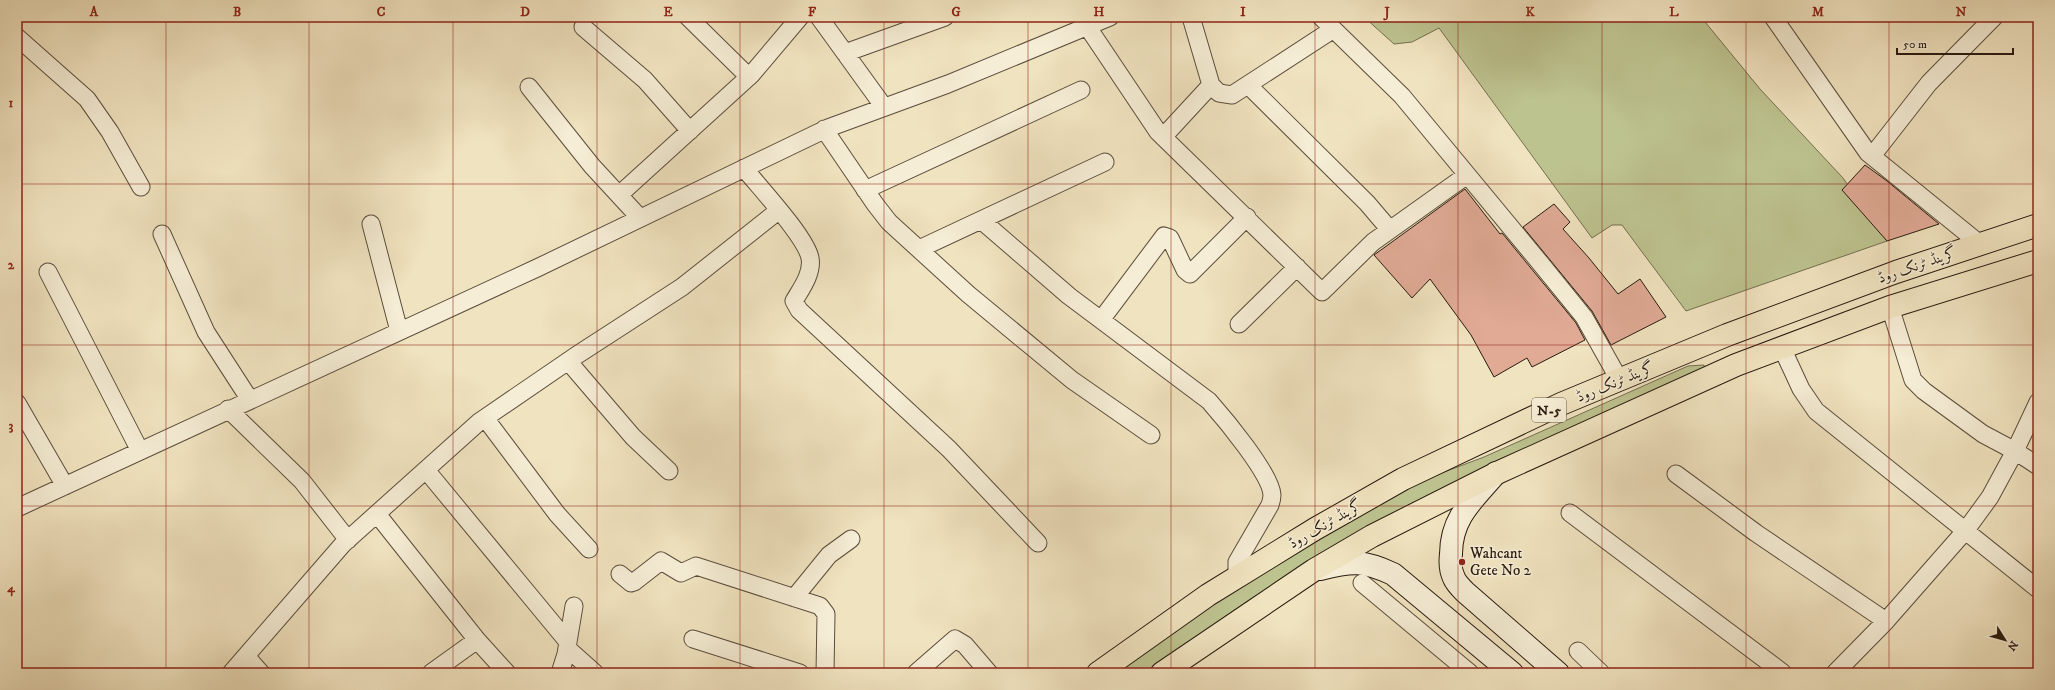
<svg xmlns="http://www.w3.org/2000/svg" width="2055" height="690" font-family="'IM FELL DW Pica',Amiri,serif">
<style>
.green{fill:#bdc38f;stroke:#736f50}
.building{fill:#e0aa95;stroke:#291b10}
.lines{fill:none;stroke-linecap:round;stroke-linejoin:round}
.street-casing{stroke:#5b4d3c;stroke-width:19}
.secondary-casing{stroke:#291b10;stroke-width:24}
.highway-casing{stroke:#291b10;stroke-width:24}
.street{stroke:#f5edd5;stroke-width:17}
.secondary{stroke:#f5edd5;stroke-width:22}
.highway{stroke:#f0e3bf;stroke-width:22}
.grid{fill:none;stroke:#8f2418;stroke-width:1;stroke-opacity:0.55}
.poi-dot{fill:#8f2418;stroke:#f5edd5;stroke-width:1.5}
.labels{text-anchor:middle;stroke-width:3;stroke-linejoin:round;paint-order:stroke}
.shield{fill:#f5edd5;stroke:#665a4b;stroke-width:1}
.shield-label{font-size:14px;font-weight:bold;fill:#291b10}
.street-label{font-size:15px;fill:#291b10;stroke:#f5edd5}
.poi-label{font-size:15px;fill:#291b10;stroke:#f5edd5;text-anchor:start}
.neatline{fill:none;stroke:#8f2418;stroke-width:1.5}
.grid-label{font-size:13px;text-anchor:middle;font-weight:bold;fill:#8f2418}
</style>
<rect width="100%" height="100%" fill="#f0e3bf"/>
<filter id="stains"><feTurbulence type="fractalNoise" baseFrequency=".005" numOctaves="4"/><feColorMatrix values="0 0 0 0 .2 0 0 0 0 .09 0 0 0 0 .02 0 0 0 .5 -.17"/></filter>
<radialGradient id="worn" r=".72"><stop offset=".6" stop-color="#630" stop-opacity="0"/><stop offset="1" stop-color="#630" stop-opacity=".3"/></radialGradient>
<path class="green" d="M1364,17H1701L1760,89L1843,178L1887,241L1686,311L1622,225H1612L1592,238L1439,28L1412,42L1394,44Z
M1704,365L1705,372L1304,567L1249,600L1144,673H1110L1219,596L1415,483L1484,457L1688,366Z"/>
<path class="building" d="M1865,165L1887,181L1939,224L1887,241L1842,190Z
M1465,189L1500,234L1502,233L1507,239L1576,323L1585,340L1532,367L1527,358L1494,377L1471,335L1430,279L1412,298L1374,255Z
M1554,204L1570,222L1563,229L1589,258L1618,294L1640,279L1666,317L1611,345L1592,311L1523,227Z"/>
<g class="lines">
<g class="street-casing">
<path id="street" d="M688,17L749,77
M819,17L884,107
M1191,17L1211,85
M1321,17L1402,96L1541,264L1584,317L1620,381
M1773,17L1868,153L1980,244
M1087,26L1158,132L1322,292L1373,242L1467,175
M583,27L645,80L690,131
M17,37L87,99L110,132L141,187
M845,53L945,17
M1248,85L1367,203L1390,230
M529,87L592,166L640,218
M824,129L875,204L889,222L968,294L1072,380L1151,435
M1163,137L1211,85L1219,93L1232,95L1332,30
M1872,156L1929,83L1994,17
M744,168C759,187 806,237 810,258C813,273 801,289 794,301L799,310L949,449L1038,543
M865,190L1081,90
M619,195L751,75L800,17
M981,220L1069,296L1209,401C1224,418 1271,474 1272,495C1272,498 1271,502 1270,505L1237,562V577
M371,224L399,331
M162,234L206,332L250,400
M919,249L1105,162
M48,272L140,451
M1890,307L1913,380L1924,391L1983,434L2015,451L2038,466
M1101,320L1164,236L1170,238L1185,270L1190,274L1247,217
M1239,324L1297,267
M1782,348L1801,389L1816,411L2038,589
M568,361L633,437L669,471
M17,403L65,486
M228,409L302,481L348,540
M485,418L557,514L589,549
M426,470L568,642
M1676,474L1756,533L1886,621
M17,508L537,268L828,128L948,84L1110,17
M1570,513L1783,673
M377,514L477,640L507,673
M620,574L631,583L634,582L661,561L681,573L696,566L820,606L826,614L825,673
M1362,583L1470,673
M794,598L829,555L851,539
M693,639L800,673
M567,648L595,673
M1578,651L1601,673
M246,656L261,673
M231,673L343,544L479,422L574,357L682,287L778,211
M431,673L477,640
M560,673L566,654L574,606
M916,673L955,639L965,645L989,673
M1835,673L1886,621L1966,530L1990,497L2015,451L2038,402"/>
</g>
<g class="secondary-casing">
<path id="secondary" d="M1496,473C1474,499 1451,517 1451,554C1450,562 1450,570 1454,578C1456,583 1461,588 1465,592L1558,673
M1320,569C1352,561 1363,560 1393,574L1512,673"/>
</g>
<g class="highway-casing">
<path id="highway" d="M1098,673L1208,595L1315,529L1403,479L1561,404L1727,335L1896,272L2038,225
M1162,673L1314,570L1372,536L1497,473L1736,365L1890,307L2038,261"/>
</g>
<use href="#street" class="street"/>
<use href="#secondary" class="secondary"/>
<use href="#highway" class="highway"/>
</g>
<path class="grid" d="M166,17V673M309,17V673M453,17V673M597,17V673M740,17V673M884,17V673M1028,17V673M1171,17V673M1315,17V673M1458,17V673M1602,17V673M1746,17V673M1889,17V673M17,184H2038M17,345H2038M17,506H2038"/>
<circle class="poi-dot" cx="1462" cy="562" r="4"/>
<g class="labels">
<rect class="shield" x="1532" y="398" width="34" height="24" rx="3"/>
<g class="shield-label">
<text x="1549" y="415">N-5</text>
</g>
<g class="street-label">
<text transform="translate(1917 265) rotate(-19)" y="5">گرینڈ ٹرنک روڈ</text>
<text transform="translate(1615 382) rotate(-22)" y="5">گرینڈ ٹرنک روڈ</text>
<text transform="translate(1325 524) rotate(-30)" y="5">گرینڈ ٹرنک روڈ</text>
</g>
<g class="poi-label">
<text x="1470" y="558">Wahcant<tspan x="1470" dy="17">Gete No 2</tspan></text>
</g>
</g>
<rect width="2055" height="690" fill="none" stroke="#f0e3bf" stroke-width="44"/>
<g transform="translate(2005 640) rotate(127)" stroke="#f5edd5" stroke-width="3" paint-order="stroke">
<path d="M0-3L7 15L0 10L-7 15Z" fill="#291b10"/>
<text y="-6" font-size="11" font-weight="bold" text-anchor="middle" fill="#291b10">N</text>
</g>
<path d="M1897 48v6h116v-6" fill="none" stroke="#291b10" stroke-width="2"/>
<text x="1903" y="48" font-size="12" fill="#291b10" stroke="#f5edd5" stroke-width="3" paint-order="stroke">50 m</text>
<rect x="22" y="22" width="2011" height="646" class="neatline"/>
<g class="grid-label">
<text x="94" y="16">A</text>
<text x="237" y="16">B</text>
<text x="381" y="16">C</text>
<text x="525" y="16">D</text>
<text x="668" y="16">E</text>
<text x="812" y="16">F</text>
<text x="956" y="16">G</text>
<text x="1099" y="16">H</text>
<text x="1243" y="16">I</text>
<text x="1387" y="16">J</text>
<text x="1530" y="16">K</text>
<text x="1674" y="16">L</text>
<text x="1818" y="16">M</text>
<text x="1961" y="16">N</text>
<text x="11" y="107">1</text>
<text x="11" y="269">2</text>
<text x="11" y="430">3</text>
<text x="11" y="592">4</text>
</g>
<rect width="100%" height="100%" filter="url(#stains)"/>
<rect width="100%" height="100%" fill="url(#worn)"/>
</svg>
